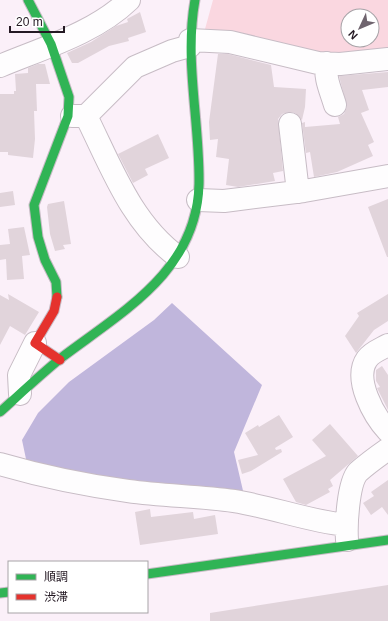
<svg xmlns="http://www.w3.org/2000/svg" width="388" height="621" font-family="Helvetica,'Noto Sans JP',sans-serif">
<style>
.green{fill:#fad7e0;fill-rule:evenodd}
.water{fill:#c0b6dc}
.building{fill:#e1d4db}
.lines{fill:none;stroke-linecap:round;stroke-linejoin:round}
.street-casing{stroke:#c7bcc5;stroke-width:24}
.fast-casing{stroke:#c7bcc5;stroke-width:11}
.jam-casing{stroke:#c7bcc5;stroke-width:11}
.street{stroke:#fefdfe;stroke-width:22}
.fast{stroke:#30b455;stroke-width:9}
.jam{stroke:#e5322d;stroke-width:9}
</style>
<rect width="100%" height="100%" fill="#fbf0f9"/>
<path class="green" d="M213,0H388V54L325,56L205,29ZM348,16H372V40H348Z"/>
<path class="water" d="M172,303L262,385L234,452L244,495L35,469L26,459L22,440L38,413L69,382L154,320Z"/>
<path class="building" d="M140,12L146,32L128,38L129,41L109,46L78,63H72L67,53L91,42L116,26L128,22L127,19Z
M218,54H228L271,65L274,87L306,89L305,107L302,120L295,113L289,112L282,114L278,119L283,171L273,173L275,181L238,187L226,185L229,159L216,157L218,139L210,140L209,122Z
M38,64H45L50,84H36L37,111H34L35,139L33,158L8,155V152H0V94H14V91H16L15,74L28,73V68Z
M388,72V87L362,90L369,110L361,113L374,142L368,145L373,156L337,172L314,177L310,152L306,153L302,123L305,122V127L340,124L338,117L344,114L347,107L339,76Z
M158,134L169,158L145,169L148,175L133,183L118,154Z
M13,191L15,205L0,207V193Z
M388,199V257H387L368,207Z
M64,201L71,244L63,245L65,249L55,251L50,234L47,207L48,204Z
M24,227L30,255L22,256L24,279L7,280L6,259L0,260V245L10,244L8,229Z
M8,294L39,312L25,335L10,326L0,345V295L9,300Z
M388,294V321L374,330L356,353L345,336L359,316L357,313Z
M382,366L388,375V410L377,388L380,387L376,381V370Z
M279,415L293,437L275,448L276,450L281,449L282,452L251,471L242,474L238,460L258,455L245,433L258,425L259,427Z
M330,424L358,456L330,480L333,486L328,489L330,492L306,505L296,502L283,479L326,456L312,440Z
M388,480V515L382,507L371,515L363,503L374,496L371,492Z
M150,509L151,517L193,512L194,519L215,515L218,534L140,545L135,512Z
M388,585V621H210V613Z"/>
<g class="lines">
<g class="street-casing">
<path id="street" d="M190,40L230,42L318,63L340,64L388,59
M327,63C324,78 331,91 335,105
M0,66C43,48 95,33 129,0
M72,116H86L135,67L172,51L190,46
M86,116C111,166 131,223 178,257
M290,124L298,192
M198,200L224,201L304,191L388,176
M388,345C381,349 372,352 367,359C353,379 374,416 388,431
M20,394L19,375L35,343
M0,464C41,476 85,485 128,491C163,496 198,496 234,501C272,507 308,521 346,525
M347,540C346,525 348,483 358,472C367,464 378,456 388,449"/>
</g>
<g class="fast-casing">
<path id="fast" d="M28,0L51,44L69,97L68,116L34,205L38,237L45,260L56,282L57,297
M0,412C20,394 40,375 61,358C123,311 197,271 199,184C200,122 184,61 195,0
M147,574L388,540
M0,593L9,592"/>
</g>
<g class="jam-casing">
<path id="jam" d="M57,297L54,311L35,343L60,360"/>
</g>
<use href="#street" class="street"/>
<use href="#fast" class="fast"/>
<use href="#jam" class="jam"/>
</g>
<rect x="8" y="561" width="140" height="52" fill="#ffffff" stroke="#a7a3a7"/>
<rect x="16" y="574" width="20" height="6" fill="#30b455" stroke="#a7a3a7"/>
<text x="44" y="581" font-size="12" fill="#241923">順調</text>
<rect x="16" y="594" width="20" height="6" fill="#e5322d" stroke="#a7a3a7"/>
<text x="44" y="601" font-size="12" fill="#241923">渋滞</text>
<g transform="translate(360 28) rotate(226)"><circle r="19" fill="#ffffff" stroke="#a7a3a7"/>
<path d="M0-3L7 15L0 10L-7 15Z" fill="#6f646e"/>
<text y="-6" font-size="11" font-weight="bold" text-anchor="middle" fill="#241923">N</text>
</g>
<path d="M10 26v6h54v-6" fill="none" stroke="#241923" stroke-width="2"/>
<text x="16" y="26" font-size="12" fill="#241923" stroke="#ffffff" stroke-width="3" paint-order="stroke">20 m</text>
</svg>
